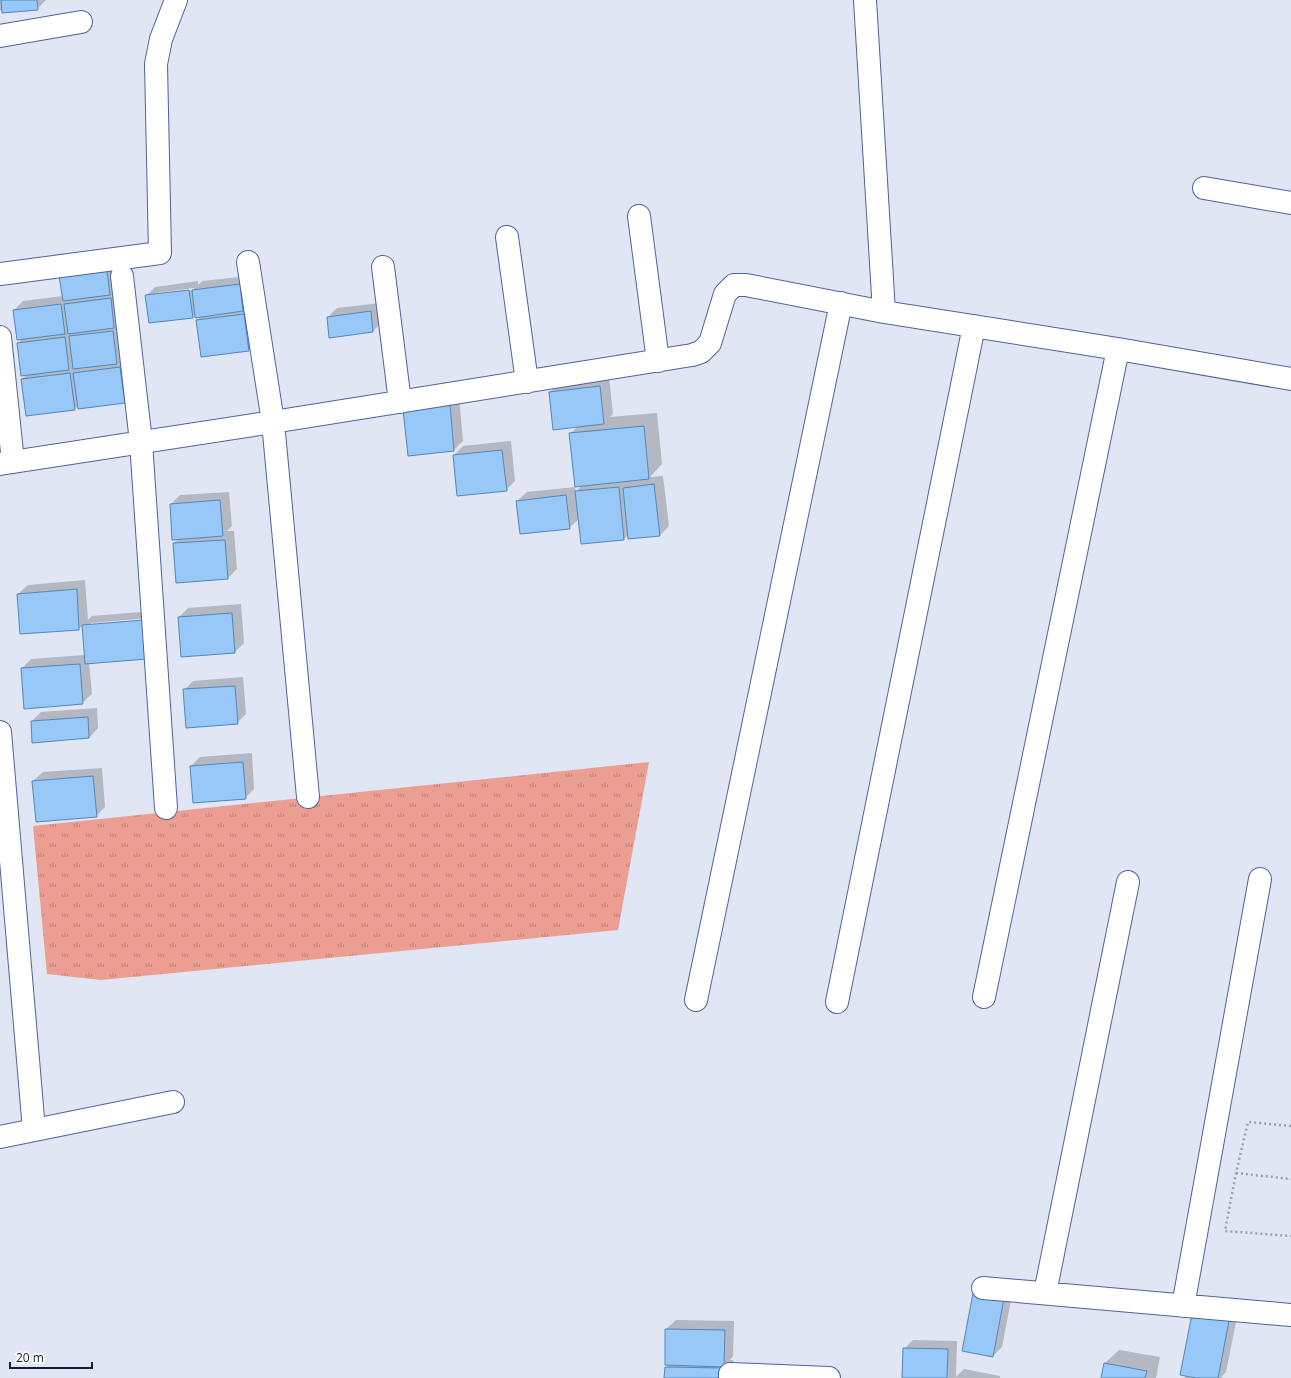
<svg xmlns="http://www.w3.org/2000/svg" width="1291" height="1378" font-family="'Open Sans',sans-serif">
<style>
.grass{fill:url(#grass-tufts)}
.shadow{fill:#0003;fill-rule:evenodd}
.building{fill:#97c8f7;stroke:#5387b8}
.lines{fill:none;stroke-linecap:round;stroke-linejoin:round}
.street-casing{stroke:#4f639c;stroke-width:24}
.path{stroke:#9aa1b2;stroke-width:2.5;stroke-dasharray:2 3;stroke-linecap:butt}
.street{stroke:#fff;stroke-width:22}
</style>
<defs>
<pattern id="grass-tufts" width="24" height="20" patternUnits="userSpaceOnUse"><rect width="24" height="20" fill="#ec9e93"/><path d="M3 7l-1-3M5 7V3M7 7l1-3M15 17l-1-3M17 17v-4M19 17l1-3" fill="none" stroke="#be8079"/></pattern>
</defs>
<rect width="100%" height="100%" fill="#e0e6f3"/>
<path class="grass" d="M649,762L618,930L101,980L47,974L33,826Z"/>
<path class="shadow" d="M0,0H46L37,9L3,8L0,11Z
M116,261L126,353L120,359L129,358L134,393L124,402L78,406L74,410L22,379L28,374L18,343L23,338L14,310L23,301L63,296Z
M249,276L258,341L249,350L197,320L202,316L196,313L192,317L146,296L155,287L198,281V285L202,281ZM194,288V290L155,295V293Z
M380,303L382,322L373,331L330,337L328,317L337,308Z
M609,377L613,414L610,417L657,413L662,464L650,477L663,476L669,526L660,535L629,534L624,539L579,519L569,528L517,501L527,492L575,487L576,492L582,485L570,434L578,426L554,429L550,392L559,383Z
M459,396L463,441L454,450L408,455L404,410Z
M511,441L515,481L506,490L454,455L463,446Z
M229,492L232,526L227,531H234L237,569L228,578L177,582L174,543L178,539L171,504L180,495Z
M85,580L88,620L92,616L153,611L156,649L89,662L92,694L82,703L22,668L31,659L85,655L83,625L79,629L18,594L28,585ZM149,618V620L91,625V623Z
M241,604L244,643L235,652L179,617L188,608Z
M243,677L246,714L237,723L184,690L193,681Z
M97,708L98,728L89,738L33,741L32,721L41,712Z
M252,753L254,789L245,798L191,766L200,757Z
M102,768L105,807L96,816L33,781L43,772Z
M1014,1285L1002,1347L993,1356L975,1288Z
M1202,1305L1238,1312L1226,1372L1221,1377L1224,1378H1184L1187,1375Z
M676,1320L734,1321L733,1356L730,1360H733V1378H665L666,1367L669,1364L666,1329Z
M913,1340L957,1341L956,1377L964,1369L1000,1376V1378H903L904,1349Z
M1119,1350L1160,1357L1156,1378H1102L1105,1363Z"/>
<path class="building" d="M1,0H37L38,10L2,13Z
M107,270L110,295L63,301L59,276Z
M240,284L243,311L195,318L192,290Z
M189,290L193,318L149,323L145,295Z
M111,298L114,328L68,334L64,304Z
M61,304L65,334L17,340L13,310Z
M371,311L373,332L329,338L327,317Z
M244,314L249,351L201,357L196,320Z
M113,331L117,364L73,369L69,336Z
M65,337L69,370L21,376L17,343Z
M120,367L125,403L78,409L73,373Z
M70,373L75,410L26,416L21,379Z
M600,386L604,424L553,430L549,392Z
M450,405L454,451L408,456L403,410Z
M644,426L649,479L575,487L569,433Z
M502,450L507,491L457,496L453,455Z
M654,484L660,536L628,539L623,488Z
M619,487L624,540L581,544L575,491Z
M566,495L570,529L520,534L516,501Z
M220,500L223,536L172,540L170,504Z
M225,540L228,579L176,583L173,543Z
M77,589L79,630L20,634L17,594Z
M232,613L235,653L181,657L178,617Z
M144,620L147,659L85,664L82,625Z
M80,664L83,704L24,709L21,668Z
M235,686L238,724L186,728L183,689Z
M88,717L89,738L32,743L31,721Z
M243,762L246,799L193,803L190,766Z
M93,776L97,817L36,822L32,781Z
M974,1288L1005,1293L993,1357L962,1351Z
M1192,1314L1229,1321L1218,1378H1196L1180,1375Z
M665,1329L725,1330L724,1367L665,1365Z
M903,1348L948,1349L947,1378H902Z
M1104,1363L1147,1371L1145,1378H1101Z
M665,1367L725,1368V1378H664Z"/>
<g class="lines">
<g class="street-casing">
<path id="street" d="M865,0L884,312
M0,36L81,22
M1204,188L1291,203
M639,216L658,361
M507,237L527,382
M248,262L273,422L308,797
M383,267L400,402
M0,274L160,253L156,64L161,39L176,0
M122,276L141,442L166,808
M0,337L13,462
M0,464L273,422L692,355L701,352L710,343L725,294L734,285H746L884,312L1118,349L1291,379
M0,732L34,1130
M984,997L1118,349
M696,1000L841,303
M837,1002L974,326
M0,1137L173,1102
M983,1288L1291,1315
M1045,1293L1128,882
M1183,1306L1260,879
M730,1378V1374L829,1378"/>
</g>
<path class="path" d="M1291,1126L1248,1122L1236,1173L1225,1231L1291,1236
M1236,1173L1291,1179"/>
<use href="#street" class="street"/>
</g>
<path d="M10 1362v6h82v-6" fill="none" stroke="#151d35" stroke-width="2"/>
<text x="16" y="1362" font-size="12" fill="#151d35" stroke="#ffffff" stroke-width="3" paint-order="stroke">20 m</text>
</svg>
